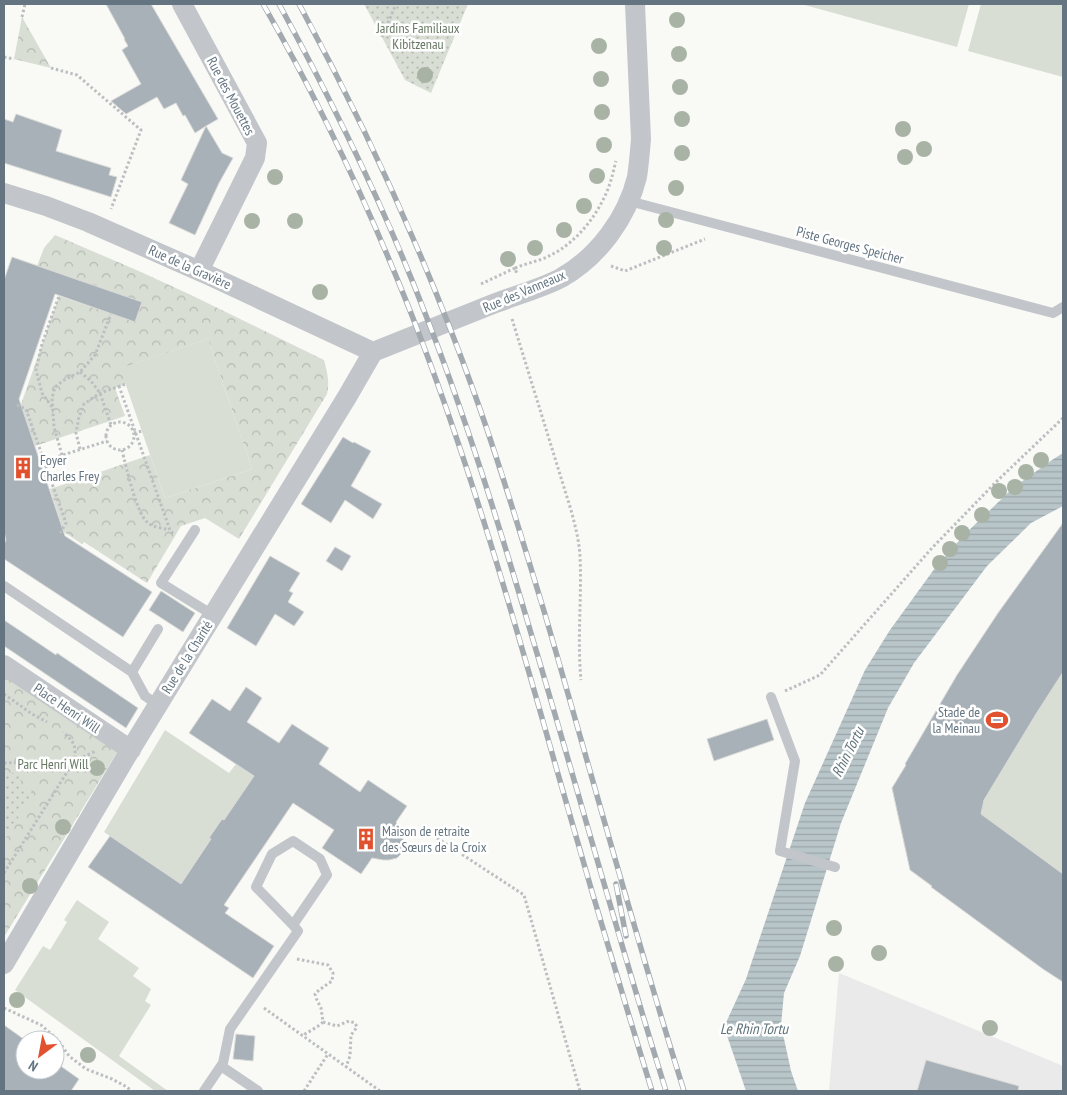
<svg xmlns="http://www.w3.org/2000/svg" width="1067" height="1095" font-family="'PT Sans Narrow',sans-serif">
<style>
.built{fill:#e9eae9}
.grass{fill:#d9ded5}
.park{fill:url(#park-crowns)}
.garden{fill:url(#garden-dots)}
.water{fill:url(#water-rules)}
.building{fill:#a8b1b7;stroke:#dadad8}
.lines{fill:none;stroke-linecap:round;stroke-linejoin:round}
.path{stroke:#bcbfc1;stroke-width:3;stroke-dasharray:2.5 2.5;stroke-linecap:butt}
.lane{stroke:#c2c6ca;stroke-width:10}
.street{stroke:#c2c6ca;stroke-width:20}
.rail-casing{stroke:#a3aaaf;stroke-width:5.5}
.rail{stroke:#fff;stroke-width:4;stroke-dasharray:11;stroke-linecap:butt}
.tree{fill:#a9b3a5}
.labels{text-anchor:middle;stroke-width:5;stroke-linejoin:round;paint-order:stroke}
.park-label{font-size:14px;fill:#677963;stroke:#fff}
.street-label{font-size:14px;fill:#647581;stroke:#fff}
.poi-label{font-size:14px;fill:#647581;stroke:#fff;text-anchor:start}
.water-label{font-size:15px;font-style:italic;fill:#5f747b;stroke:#fff}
</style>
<defs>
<pattern id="park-crowns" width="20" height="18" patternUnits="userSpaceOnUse" patternTransform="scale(1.25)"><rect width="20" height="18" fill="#d9ded5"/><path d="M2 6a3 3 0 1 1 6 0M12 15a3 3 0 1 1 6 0" fill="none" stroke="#b4b9b2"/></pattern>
<pattern id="garden-dots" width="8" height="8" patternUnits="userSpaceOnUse" patternTransform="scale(1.25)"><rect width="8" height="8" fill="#d9ded5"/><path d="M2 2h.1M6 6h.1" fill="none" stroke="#b4b9b2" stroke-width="1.8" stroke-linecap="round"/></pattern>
<pattern id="water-rules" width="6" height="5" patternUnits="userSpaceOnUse" patternTransform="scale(1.25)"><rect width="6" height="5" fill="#b9c6c9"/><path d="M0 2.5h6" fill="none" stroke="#9aa5a9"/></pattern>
</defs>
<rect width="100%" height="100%" fill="#f9f9f6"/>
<path class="built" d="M839,973L1063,1066V1091H829Z"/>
<path class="grass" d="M801,4H969L957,47Z
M981,4H1063V77L968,51Z
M208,339L252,469L165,498L120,368Z
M1062,524H1063V982L1043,969L931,887V886L910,870L892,788L906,765L905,764L957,675L998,613Z
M165,730L229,773L236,764L254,776L224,820L222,819L209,838L211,839L181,884L104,832Z
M77,900L109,922L98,939L139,968L133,976L151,989L145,1001L151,1005L119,1056L168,1091H155L15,990L43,946L50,950L67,922L64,920Z"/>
<path class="park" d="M22,17L51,68L14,59Z
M55,235L141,272L191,295L324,360C327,371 330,382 327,394L239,539L205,518L181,526L147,583L84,542L82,544L58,528L61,524L50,489L150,455L165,498L252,469L208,339L121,368L126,384L115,388L125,416L35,446L19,410L59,296L135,322L37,266L44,248Z
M4,672L119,749L4,937Z"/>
<path class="garden" d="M364,4H468L431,93L405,80Z
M20,772L21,785L33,792L4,842V774Z"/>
<path class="water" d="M1063,453V506L1031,523L987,566L914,663L888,708L841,823L800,956L784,993L781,1025L791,1071L798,1091H746L724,1027L746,979L805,803L865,670L890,630L935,568L965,534L1013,488L1052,460Z"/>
<path class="building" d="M106,4H151L218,119L206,126L222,153L233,158L219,183L195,235L169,223L188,184L181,180L206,126L195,133L185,115L183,116L176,103L164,109L157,97L126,114L111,101L141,84L122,50L128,46L124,39H125Z
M16,114L62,130L56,151L111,168L109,175L117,177L111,197L4,163V119L13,122Z
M12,257L142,302L135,322L55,294L19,399L65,536L152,592L123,637L4,559V544L6,540L4,532V280Z
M343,437L353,443L354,442L371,451L351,486L382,504L373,519L345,500L331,523L301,504Z
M1063,523V672L1036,714L984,800L981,814L1063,874V982L1043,969L931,887L932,886L910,870L892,788L906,765L905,764L957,675L998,613Z
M335,547L351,556L342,571L326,561Z
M270,556L300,573L289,591L293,593L288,602L304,612L294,626L275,614L256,646L227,628Z
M161,591L195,613L183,632L149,610Z
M4,620L56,655L57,653L138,708L126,728L4,646Z
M246,687L262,698L247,722L279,743L292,724L329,748L319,764L360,792L368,780L407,806L396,822L404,841V847L400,855L397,858L389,860H383L372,858L361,874L322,848L334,830L293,803L224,905L229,908L225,913L274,946L253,978L88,867L110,836L181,884L211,839L209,838L222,819L224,820L254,776L189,733L212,699L230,711Z
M767,719L774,740L714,761L707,739Z
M4,1025L25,1040V1070H55V1062L79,1079L71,1091H4Z
M236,1034L255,1036L253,1061L233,1059Z
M926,1060L1019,1086L1018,1091H917Z"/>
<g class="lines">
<path class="path" d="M22,17L25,4
M382,37L396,4
M4,57L14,59
M51,68L77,75L141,130L111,209
M611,266L625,271L705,239
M515,268C527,263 540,261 551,255C579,241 602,210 611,180C613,174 614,168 616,161
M481,284L515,268L517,274
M512,319L571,510C575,525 579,540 580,556C582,597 577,639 581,680
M80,372L91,381L100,393L111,425
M119,386L170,530L174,535
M17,405L26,409L44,461L107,441
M52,407L42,393L36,370L42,344L59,296
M106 436a14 14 0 1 1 28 0a14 14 0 1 1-28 0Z
M134,433L142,431
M80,449L76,433L79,417L84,404L100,393L126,384
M122,450C126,466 136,512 147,522C152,527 162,528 169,530
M62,455L54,427L52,398L55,387L64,380L80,372L95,355L111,314
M44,461L66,523L60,533
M785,691L820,675L932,548L996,482L1063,418
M4,694L32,714L47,722
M4,763L74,761L96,751
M437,838L524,895L580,1091
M4,873L74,761C77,746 74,742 63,732
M297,959L328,965L333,973L332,981L319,990L315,994L316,998L321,1008L323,1022C317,1028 309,1031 302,1036
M4,1008L41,1025L58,1040L69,1056L86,1069L112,1079L127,1087L131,1091
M264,1008L380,1091
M323,1022L337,1026L349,1021L355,1023L357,1027L351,1035L350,1056L346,1067
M304,1091L328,1054"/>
<path class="lane" d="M629,201L1053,313L1063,307
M195,530L161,583L213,615
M4,586L132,672L145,696L158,705
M132,672L158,629
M771,697L795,761L780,851L835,867
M221,1066L258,1091
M204,1091L223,1063L230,1029L298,931L293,925L256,887L272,854L293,841L320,859L327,875L293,925"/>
<path class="street" d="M182,4L257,143L255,158L199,271
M4,193L46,206L88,222L204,273L373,352
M373,352C413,336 453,320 493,304C516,295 540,289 561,278C598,257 627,218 637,177C639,164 640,151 641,139L635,4
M4,665L131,750
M4,964L126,757L347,397L373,352"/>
<g class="rail-casing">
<path id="rail" d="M263,4C320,103 369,207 411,313C469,461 513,615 556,767C587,876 619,984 652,1091
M279,4C333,103 383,204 423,308C466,417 500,528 533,640C578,790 619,941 666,1091
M299,4C367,129 427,261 475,395C501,467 522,539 544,611C591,771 634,932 684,1091
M616,884L626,936"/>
</g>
<use href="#rail" class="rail"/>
</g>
<g class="tree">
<circle cx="677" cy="20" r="8"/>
<circle cx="599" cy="46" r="8"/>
<circle cx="679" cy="54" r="8"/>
<circle cx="425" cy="75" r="8"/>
<circle cx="601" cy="79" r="8"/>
<circle cx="680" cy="87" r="8"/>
<circle cx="602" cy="112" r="8"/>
<circle cx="682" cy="119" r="8"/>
<circle cx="903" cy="129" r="8"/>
<circle cx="604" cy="145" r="8"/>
<circle cx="924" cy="149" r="8"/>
<circle cx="682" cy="153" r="8"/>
<circle cx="905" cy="157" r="8"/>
<circle cx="597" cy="176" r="8"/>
<circle cx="275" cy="177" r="8"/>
<circle cx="676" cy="188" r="8"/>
<circle cx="584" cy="206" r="8"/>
<circle cx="666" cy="220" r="8"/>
<circle cx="252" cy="221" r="8"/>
<circle cx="295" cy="221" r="8"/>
<circle cx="564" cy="230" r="8"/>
<circle cx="535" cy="248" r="8"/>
<circle cx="664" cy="248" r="8"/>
<circle cx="508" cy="259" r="8"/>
<circle cx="320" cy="292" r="8"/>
<circle cx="1041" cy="460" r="8"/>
<circle cx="1026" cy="472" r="8"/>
<circle cx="1015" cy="487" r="8"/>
<circle cx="999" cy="491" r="8"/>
<circle cx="982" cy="515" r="8"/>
<circle cx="962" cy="533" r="8"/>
<circle cx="950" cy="549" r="8"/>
<circle cx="940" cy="563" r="8"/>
<circle cx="97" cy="768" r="8"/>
<circle cx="63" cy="827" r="8"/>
<circle cx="30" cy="886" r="8"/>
<circle cx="834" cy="928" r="8"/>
<circle cx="879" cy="953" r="8"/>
<circle cx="836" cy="964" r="8"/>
<circle cx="17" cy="1000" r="8"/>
<circle cx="990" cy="1028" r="8"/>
<circle cx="88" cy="1055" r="8"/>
</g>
<defs>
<g id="building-bare" transform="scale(1.725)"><path d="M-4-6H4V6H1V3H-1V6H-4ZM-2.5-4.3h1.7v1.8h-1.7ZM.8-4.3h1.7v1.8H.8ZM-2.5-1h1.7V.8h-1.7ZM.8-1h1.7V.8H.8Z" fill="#e2512d" stroke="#fff" stroke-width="2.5" paint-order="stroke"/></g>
<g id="stadium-bare" transform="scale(1.725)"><path d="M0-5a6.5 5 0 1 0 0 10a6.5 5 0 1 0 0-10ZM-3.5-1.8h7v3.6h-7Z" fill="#e2512d" stroke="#fff" stroke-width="2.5" paint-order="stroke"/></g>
</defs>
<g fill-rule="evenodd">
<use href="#building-bare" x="23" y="468"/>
<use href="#stadium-bare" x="997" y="720"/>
<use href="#building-bare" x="366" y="839"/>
</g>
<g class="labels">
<g class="park-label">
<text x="418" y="33">Jardins Familiaux<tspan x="418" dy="16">Kibitzenau</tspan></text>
<text x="53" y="769">Parc Henri Will</text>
</g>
<g class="street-label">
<text transform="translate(231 96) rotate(62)" y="5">Rue des Mouettes</text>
<text transform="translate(850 245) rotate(15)" y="5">Piste Georges Speicher</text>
<text transform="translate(190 267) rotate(24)" y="5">Rue de la Gravière</text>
<text transform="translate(524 291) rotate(-23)" y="5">Rue des Vanneaux</text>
<text transform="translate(187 657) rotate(-58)" y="5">Rue de la Charité</text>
<text transform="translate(67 708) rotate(34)" y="5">Place Henri Will</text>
</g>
<g class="poi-label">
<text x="40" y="465">Foyer<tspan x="40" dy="16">Charles Frey</tspan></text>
<text x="980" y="717" text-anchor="end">Stade de<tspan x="980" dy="16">la Meinau</tspan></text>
<text x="382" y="836">Maison de retraite<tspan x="382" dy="16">des Sœurs de la Croix</tspan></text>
</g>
<g class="water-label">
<text transform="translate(848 752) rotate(-63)" y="5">Rhin Tortu</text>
<text x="754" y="1034">Le Rhin Tortu</text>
</g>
</g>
<rect width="1067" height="1095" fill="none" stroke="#647581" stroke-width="10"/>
<g transform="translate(40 1055) rotate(212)"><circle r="24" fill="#ffffff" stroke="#c1c8cd"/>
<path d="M0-4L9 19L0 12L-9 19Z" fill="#e2512d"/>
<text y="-8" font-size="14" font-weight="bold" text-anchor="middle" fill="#647581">N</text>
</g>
</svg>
